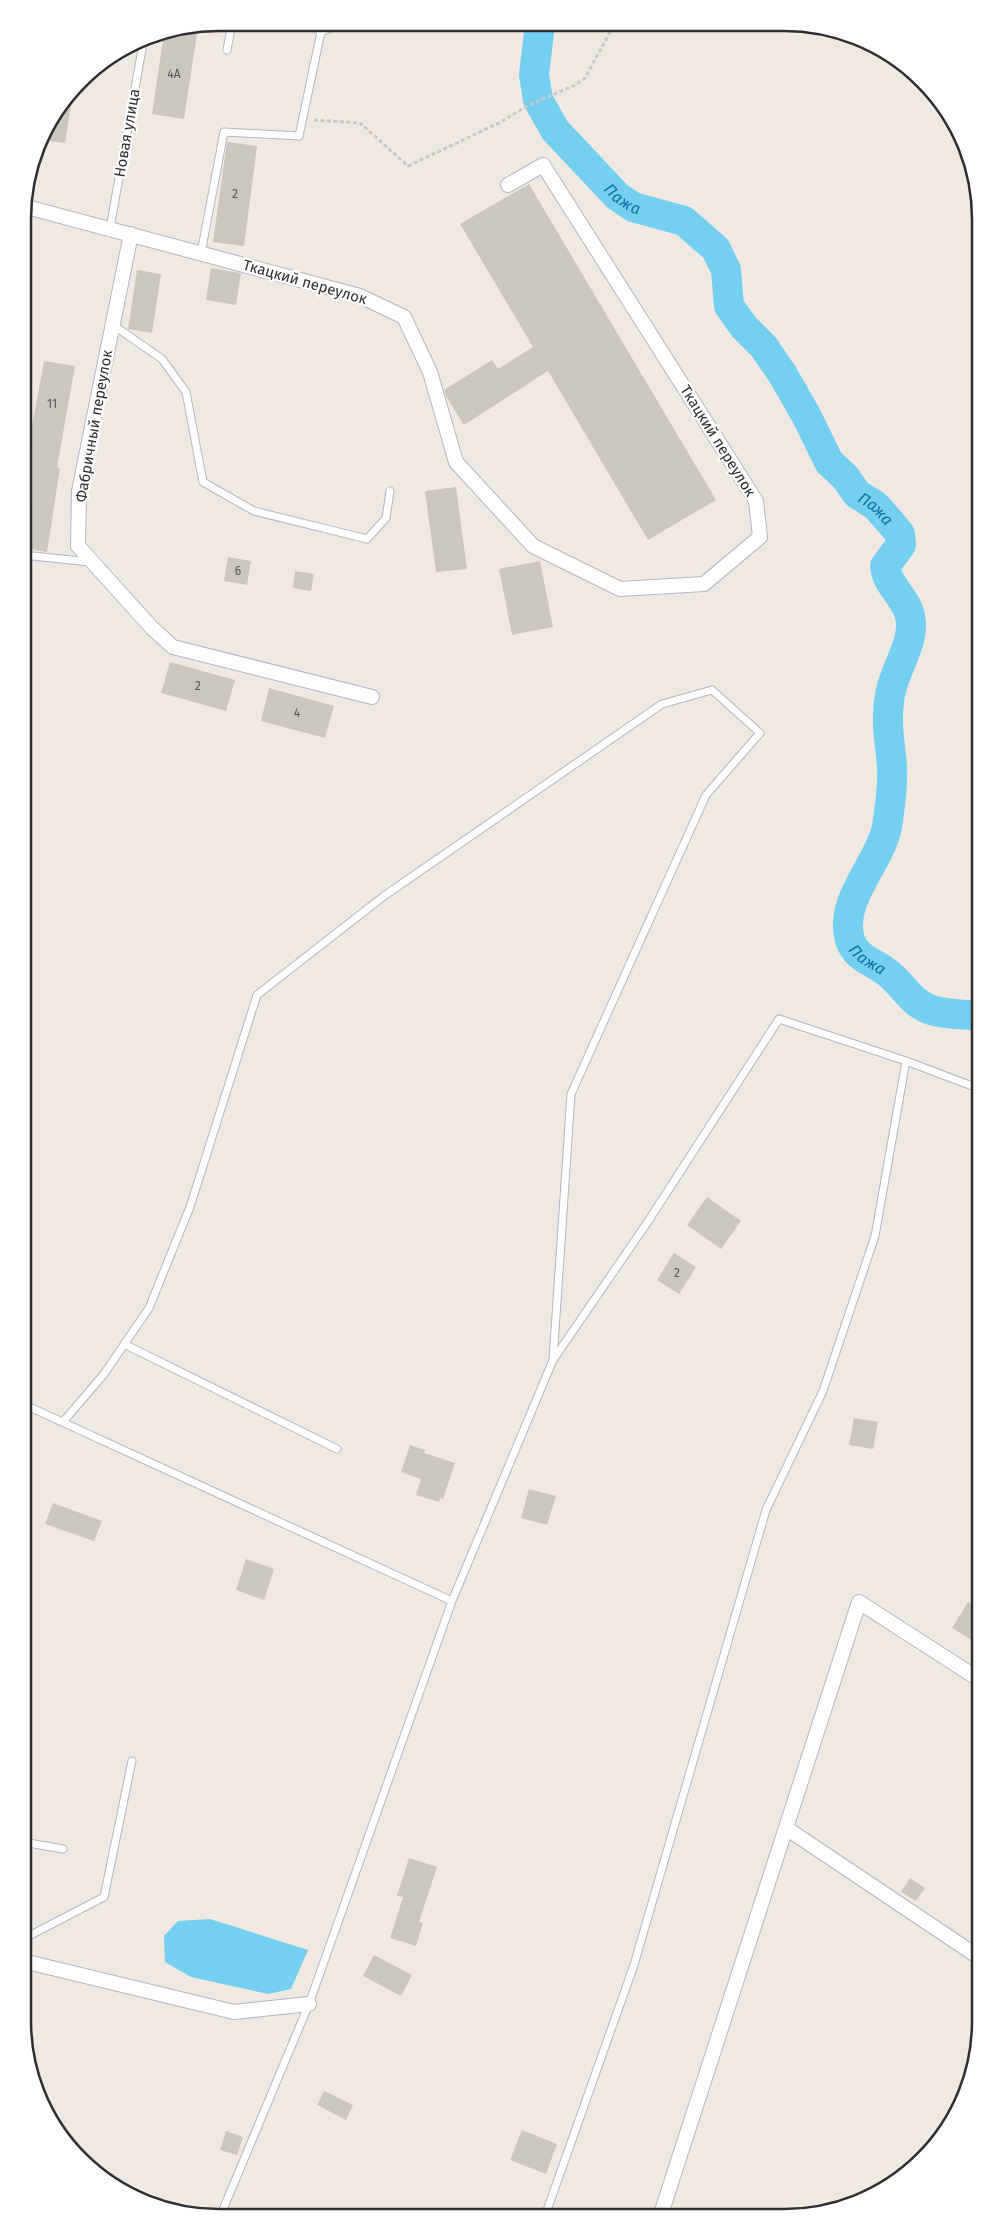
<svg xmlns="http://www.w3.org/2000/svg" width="1003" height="2240" font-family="'Fira Sans',sans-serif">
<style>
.water{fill:#75cff0}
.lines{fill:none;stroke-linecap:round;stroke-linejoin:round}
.river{stroke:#75cff0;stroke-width:30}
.building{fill:#cbc7bf}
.lane-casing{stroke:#b4b7c1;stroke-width:9}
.street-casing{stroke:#b4b7c1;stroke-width:16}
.path{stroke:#c9c9c9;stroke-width:3;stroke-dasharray:4 2.5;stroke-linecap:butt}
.lane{stroke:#fff;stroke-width:7}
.street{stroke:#fff;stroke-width:14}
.labels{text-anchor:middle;stroke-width:4.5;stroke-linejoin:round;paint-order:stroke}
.number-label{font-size:12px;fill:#555452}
.street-label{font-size:15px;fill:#2e2e2e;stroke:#fff}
.water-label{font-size:16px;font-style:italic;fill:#0d6fa3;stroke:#fff}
.rim{fill:none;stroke:#2e2e2e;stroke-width:2.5}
</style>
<rect width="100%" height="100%" fill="#efe9e1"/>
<path class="water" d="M210,1919L308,1950L291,1989L268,1994L191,1977L165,1962L164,1936L178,1921Z"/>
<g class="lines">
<path class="river" id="s1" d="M540,24L534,75L538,100L555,130L617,196L633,207L684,221L716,249L726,270L729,306L744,327L764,347L783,375L806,415L829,462L846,478L857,494L876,506L891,523L900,534L901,545L885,566C887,588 910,599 911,623C912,648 894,670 890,695C885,720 890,742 892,766C893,786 890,807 887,827C880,863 838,900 850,940C857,960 874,961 889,974C904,986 911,1003 931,1010C946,1015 965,1014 980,1016"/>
</g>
<path class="building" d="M198,27L184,119L152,114L164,33Z
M73,93L65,143L41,140L43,132Z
M227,142L257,146L244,246L213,242Z
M529,184L716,500L648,540L548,371L464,425L447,398L444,390L492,360L498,369L533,347L460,224Z
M211,268L241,273L236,305L206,300Z
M137,270L161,274L152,333L128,329Z
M44,361L75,366L57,467L60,468L47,552L23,548V497L31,443L29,442Z
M456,487L467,569L436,572L425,491Z
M228,557L251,561L247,585L224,581Z
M540,561L553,627L512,635L499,569Z
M295,571L314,574L311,591L293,588Z
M170,662L235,680L226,711L161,693Z
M269,688L334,706L325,738L261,721Z
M707,1197L741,1221L721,1249L687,1225Z
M674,1253L696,1267L679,1294L657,1280Z
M854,1418L878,1422L873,1449L849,1445Z
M410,1445L425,1450L424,1453L455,1463L443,1499L440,1498L439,1502L416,1495L421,1479L401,1472Z
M529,1489L556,1496L547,1525L521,1518Z
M53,1503L102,1521L94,1541L45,1524Z
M246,1559L274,1569L264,1600L236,1590Z
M968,1602L980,1610V1645L952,1628Z
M409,1858L437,1867L419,1922L423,1923L416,1946L390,1938L403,1897L397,1896Z
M910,1878L925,1888L916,1901L901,1892Z
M374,1955L412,1975L401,1996L363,1976Z
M324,2091L353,2105L346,2120L317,2105Z
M522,2130L557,2144L546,2174L510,2160Z
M226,2131L243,2137L237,2155L220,2150Z"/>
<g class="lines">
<g class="lane-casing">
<path id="lane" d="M307,23L321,32
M227,50L232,23
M110,228L144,38
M201,253L224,132L299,136L321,32L343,23
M113,325L162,359L186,392L203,482L254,511L367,539L386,518L390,491
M23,555L90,562
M124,1344L337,1449
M23,1404L452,1601
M63,1422L104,1374L149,1308L190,1207L257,995L384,896L662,704L712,690L760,733L706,795L571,1094L553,1360
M23,1842L63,1849
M23,1939L104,1897L132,1761
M222,2212L309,2004L452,1601L553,1360L647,1223L779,1019L906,1061
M545,2216L634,1965L766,1510L823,1391L875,1236L906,1061L980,1089"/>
</g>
<g class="street-casing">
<path id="street" d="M23,206L360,296L404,317L430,372L456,462L533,546L620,589L704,584L760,537L756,501L543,165L508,185
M131,234L79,491L78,546L152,628L173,647L372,697
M786,1828L980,1958
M23,1961L234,2012L309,2004
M660,2217L859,1602L980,1680"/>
</g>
<path class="path" d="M314,120L360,123L408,166L499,123L527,106L575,85L585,78L614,25"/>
<use href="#lane" class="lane"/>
<use href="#street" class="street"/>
</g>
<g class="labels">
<g class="number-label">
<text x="174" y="78">4А</text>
<text x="235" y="198">2</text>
<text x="52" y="408">11</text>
<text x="238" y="575">6</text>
<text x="198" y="690">2</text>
<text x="297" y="717">4</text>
<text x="677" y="1277">2</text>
</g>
<g class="street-label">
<text transform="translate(127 133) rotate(-80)" y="5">Новая улица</text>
<text transform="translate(305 282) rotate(16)" y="5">Ткацкий переулок</text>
<text transform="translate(94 426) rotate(-80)" y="5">Фабричный переулок</text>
<text transform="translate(718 441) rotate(58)" y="5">Ткацкий переулок</text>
</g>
<g class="water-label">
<text dy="6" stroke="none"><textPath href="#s1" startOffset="208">Пажа</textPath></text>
<text dy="6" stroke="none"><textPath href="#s1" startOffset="629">Пажа</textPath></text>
<text dy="6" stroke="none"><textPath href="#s1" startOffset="1122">Пажа</textPath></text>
</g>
</g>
<path d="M0 0H1003V2240H0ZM219 31H784A188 188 0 0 1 972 219V2021A188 188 0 0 1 784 2209H219A188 188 0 0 1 31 2021V219A188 188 0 0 1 219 31Z" fill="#fff" fill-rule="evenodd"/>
<path class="rim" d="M219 31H784A188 188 0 0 1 972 219V2021A188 188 0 0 1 784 2209H219A188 188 0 0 1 31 2021V219A188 188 0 0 1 219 31Z"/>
</svg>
